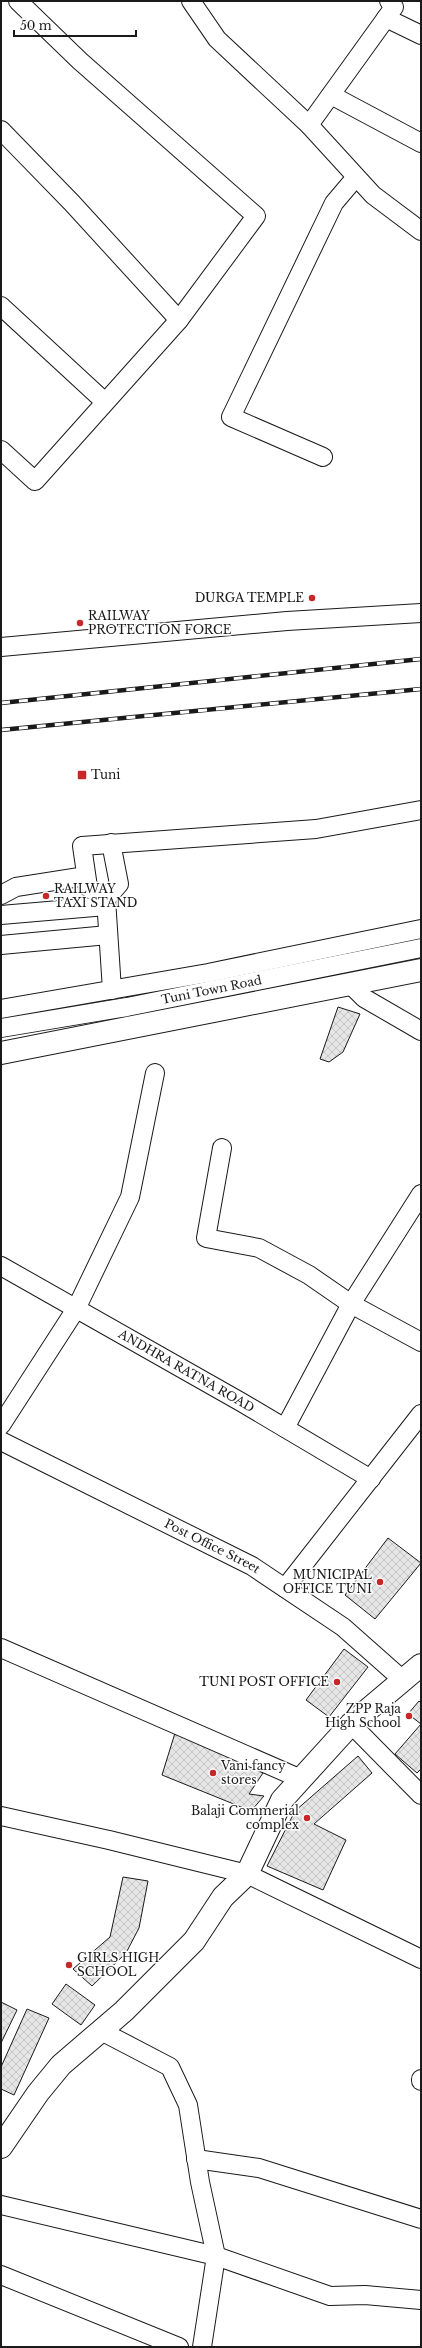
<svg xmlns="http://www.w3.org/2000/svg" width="422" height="2348" font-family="'Libre Baskerville',serif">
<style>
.building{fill:url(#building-cross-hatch);stroke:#1a1a1a}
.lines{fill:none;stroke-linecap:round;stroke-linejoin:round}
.minor-casing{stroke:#1a1a1a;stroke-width:20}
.major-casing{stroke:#1a1a1a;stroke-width:24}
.minor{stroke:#fff;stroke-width:18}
.major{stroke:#fff;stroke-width:22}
.rail-casing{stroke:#1a1a1a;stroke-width:4.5}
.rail{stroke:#fff;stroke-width:3;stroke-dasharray:9;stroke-linecap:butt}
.poi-dot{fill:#c62828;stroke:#fff;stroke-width:1.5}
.labels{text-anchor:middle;stroke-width:3;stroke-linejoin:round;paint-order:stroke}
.poi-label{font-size:12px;fill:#1a1a1a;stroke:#fff;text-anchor:end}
.street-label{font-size:12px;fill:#1a1a1a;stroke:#fff}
</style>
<defs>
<pattern id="building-cross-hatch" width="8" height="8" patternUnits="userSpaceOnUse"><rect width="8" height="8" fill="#e6e6e6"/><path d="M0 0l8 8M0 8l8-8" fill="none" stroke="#c5c5c5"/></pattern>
</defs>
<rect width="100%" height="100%" fill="#fff"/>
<path class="building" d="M338,1007L360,1014L343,1052L329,1062L320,1059Z
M388,1538L421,1563L375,1619L345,1595Z
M344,1649L368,1667L329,1717L306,1700Z
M419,1701L421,1703V1724L408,1714Z
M421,1724V1769L417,1773L395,1754Z
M175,1733L265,1770L249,1794L264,1796L251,1811L162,1775Z
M358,1756L372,1773L314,1824L346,1840L323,1890L267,1866L295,1811Z
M123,1877L148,1881L139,1928L126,1953L92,1986L73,1969L110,1937Z
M66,1984L95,2005L81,2025L52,2004Z
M1,2002L17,2010L1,2043Z
M27,2009L49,2018L14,2095L1,2089V2067Z"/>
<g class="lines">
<g class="minor-casing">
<g id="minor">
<path d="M191,1L217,39L309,125L373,195L421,231"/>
<path d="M386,18L421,35"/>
<path d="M331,95L421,143"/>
<path d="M309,125L394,7L389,1"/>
<path d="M1,130L72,203L179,320"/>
<path d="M1,306L105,402"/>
<path d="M1,450L35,481L179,320L256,216L80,61L18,1"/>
<path d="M323,457L231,417L334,203L356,177"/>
<path d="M1,647L287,621L421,613"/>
<path d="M111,843L119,884L106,899L112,990"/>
<path d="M1,895L16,887L86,876"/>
<path d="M106,899L88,887L82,846L316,829L421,810"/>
<path d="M1,915L106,906"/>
<path d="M1,945L108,935"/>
<path d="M349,983L364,998L421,1031"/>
<path d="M1,1009L208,973L421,929"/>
<path id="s1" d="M1,1028L127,1007L421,948"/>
<path d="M222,1148L206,1238L259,1248L309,1275L351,1304L421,1342"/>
<path id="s2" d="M1,1266L241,1402L371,1479"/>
<path d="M1,1425L76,1309L130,1197L155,1073"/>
<path d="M285,1428L351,1304L421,1194"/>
<path id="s3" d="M1,1441L252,1566L343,1627L404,1681"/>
<path d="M285,1588L421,1414"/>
<path d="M1,1648L301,1779"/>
<path d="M351,1724L421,1795"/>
<path d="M1,1816L109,1840L247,1874L421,1959"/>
<path d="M101,2031L170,2067L188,2105L200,2182L216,2256L202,2347"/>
<path d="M421,2079V2081"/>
<path d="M196,2159L259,2168L421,2219"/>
<path d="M1,2205L216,2256L330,2296L365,2295L421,2300"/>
<path d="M1,2275L179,2347"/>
</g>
</g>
<g class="major-casing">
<path id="major" d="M1,1053L421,970
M1,2147L38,2093L61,2065L124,2011L194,1941L223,1897L247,1874L282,1800L351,1724L421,1665"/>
</g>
<use href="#minor" class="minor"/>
<use href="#major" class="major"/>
<g class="rail-casing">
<path id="rail" d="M1,703L421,659
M1,730L421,689"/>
</g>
<use href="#rail" class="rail"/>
</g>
<g class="poi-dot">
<circle cx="312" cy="598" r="4"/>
<circle cx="80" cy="623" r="4"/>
<rect x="77" y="770" width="10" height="10" rx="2"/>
<circle cx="46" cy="896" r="4"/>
<circle cx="380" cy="1582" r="4"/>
<circle cx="337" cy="1682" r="4"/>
<circle cx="409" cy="1716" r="4"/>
<circle cx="213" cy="1773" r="4"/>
<circle cx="307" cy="1818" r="4"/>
<circle cx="69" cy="1965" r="4"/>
</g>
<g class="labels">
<g class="poi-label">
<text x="304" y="602">DURGA TEMPLE</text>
<text x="88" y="620" text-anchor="start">RAILWAY<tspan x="88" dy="14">PROTECTION FORCE</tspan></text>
<text x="91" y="779" text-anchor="start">Tuni</text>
<text x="54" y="893" text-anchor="start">RAILWAY<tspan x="54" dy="14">TAXI STAND</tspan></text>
<text x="372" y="1579">MUNICIPAL<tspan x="372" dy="14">OFFICE TUNI</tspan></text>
<text x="329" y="1686">TUNI POST OFFICE</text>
<text x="401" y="1713">ZPP Raja<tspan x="401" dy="14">High School</tspan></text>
<text x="221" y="1770" text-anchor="start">Vani fancy<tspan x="221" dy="14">stores</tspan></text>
<text x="299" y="1815">Balaji Commerial<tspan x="299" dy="14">complex</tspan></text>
<text x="77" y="1962" text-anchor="start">GIRLS HIGH<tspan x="77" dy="14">SCHOOL</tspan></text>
</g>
<g class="street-label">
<text dy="4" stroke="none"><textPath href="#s1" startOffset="214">Tuni Town Road</textPath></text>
<text dy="4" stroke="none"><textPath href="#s2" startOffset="213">ANDHRA RATNA ROAD</textPath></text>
<text dy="4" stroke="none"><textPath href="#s3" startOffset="236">Post Office Street</textPath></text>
</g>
</g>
<rect width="422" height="2348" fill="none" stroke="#1a1a1a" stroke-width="4"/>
<path d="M14 30v6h122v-6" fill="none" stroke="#1a1a1a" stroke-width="2"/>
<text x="20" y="30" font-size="12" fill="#1a1a1a" stroke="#ffffff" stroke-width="3" paint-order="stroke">50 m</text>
</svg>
